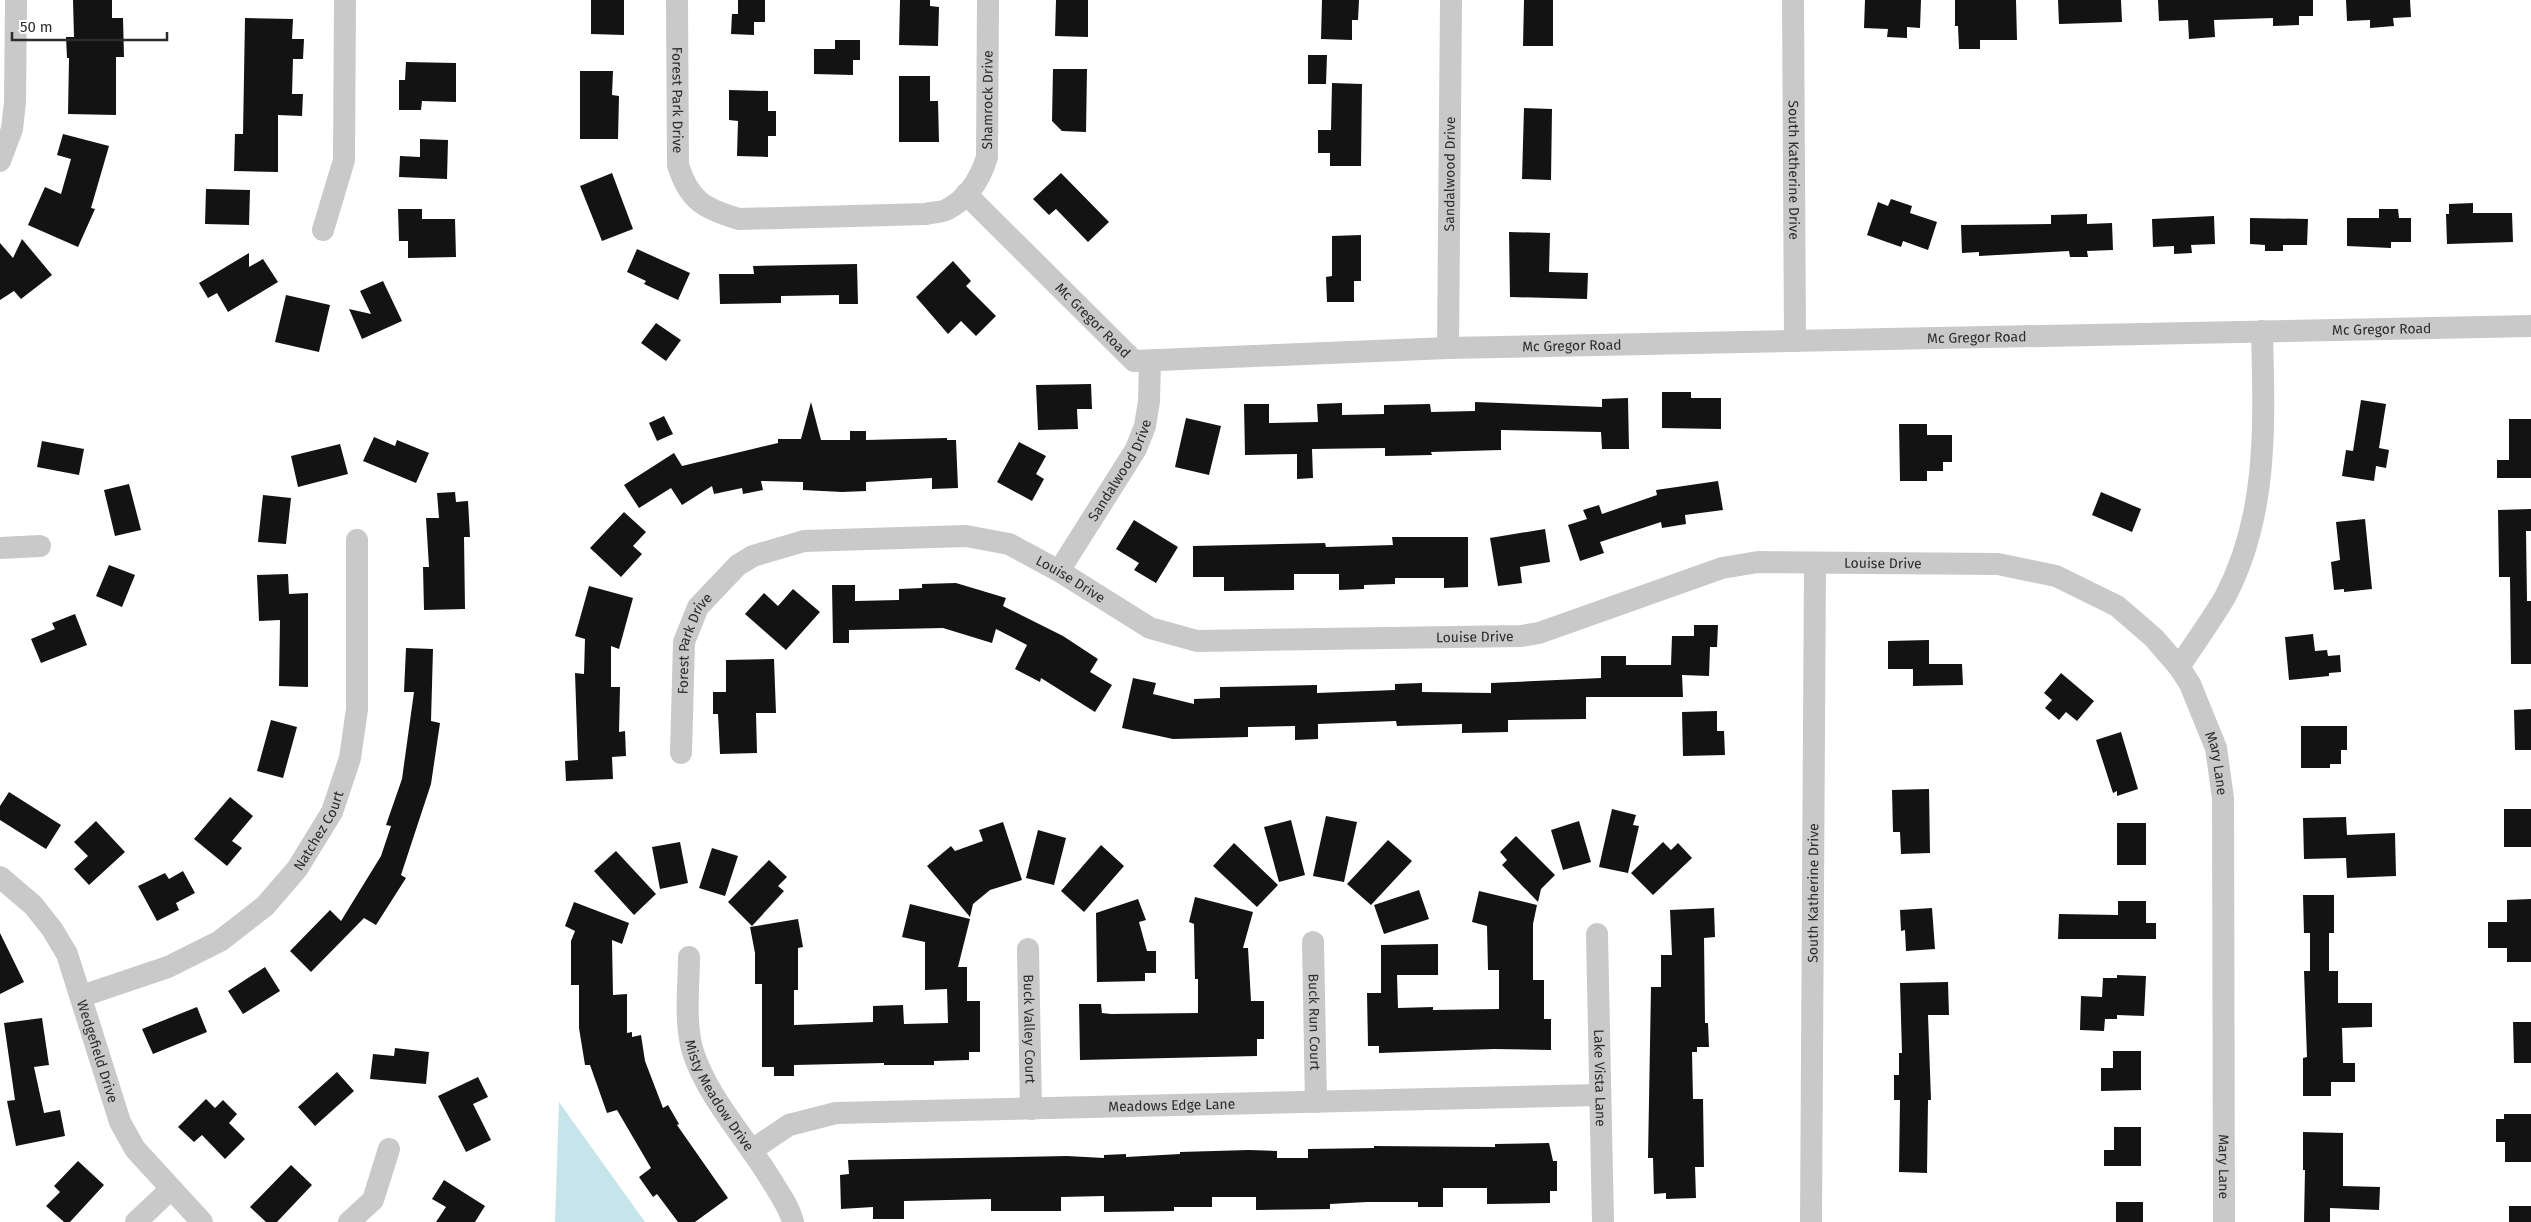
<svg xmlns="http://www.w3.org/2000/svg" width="2531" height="1222" font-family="'Fira Sans',sans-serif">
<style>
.water{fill:#c6e5ea}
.building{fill:#131313}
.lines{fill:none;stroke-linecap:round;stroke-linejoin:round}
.minor{stroke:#c9c9c9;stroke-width:22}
.labels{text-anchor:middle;stroke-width:5;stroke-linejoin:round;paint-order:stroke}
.street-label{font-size:14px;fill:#2c2c2c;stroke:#fff}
</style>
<rect width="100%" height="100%" fill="#fff"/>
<path class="water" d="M559,1102L645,1222H555Z"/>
<path class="building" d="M73,0H112V18H123L124,57H116V115L68,114L69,58H67L66,37H74Z
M591,0H624V35L591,34Z
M738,0H765V22H754V35L731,34L732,14H738Z
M900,0H930V6L939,7L938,46L899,45Z
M1056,0H1088V37L1055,36Z
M1322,0H1359L1358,20H1352V40L1321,39Z
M1524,0H1553V46H1523Z
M1865,0H1921L1920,28L1907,27V38L1887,37L1888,29L1864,28Z
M1955,0H2016L2017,40H1980V49H1959L1958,26H1955Z
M2058,0H2121L2122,22L2059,24Z
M2158,0H2313V16H2299V25L2273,26V18L2214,20L2215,37L2189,39L2188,20L2159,21Z
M2346,0H2410L2411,17L2393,18L2394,26L2370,28V20L2347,21Z
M245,18L293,19L292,39H304L303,59H293L292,94H303L302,116L278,115V172L234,171L235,134H243Z
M835,40H860V60H853V75L814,74V49H835Z
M1308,55H1327L1326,84H1308Z
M406,62L456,63V102L422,101L421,110H399V80H405Z
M1053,69H1087L1086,132L1062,131L1052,121Z
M580,71H613L612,95L619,96L618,139H580Z
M899,76H930V101H938L939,142H899Z
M1332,83L1362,84L1361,166H1330V153H1318V130H1331Z
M729,90L768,91V111H776V136H768V157L737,156L738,121L729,120Z
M1524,108L1552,109L1551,180L1522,179Z
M63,134L109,146L91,208L95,209L78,247L28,225L45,187L61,194L71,159L57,155Z
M420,139L448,140L447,179L399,177L400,156L420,157Z
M612,173L633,229L602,241L580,186Z
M1061,173L1109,222L1088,242L1056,209L1049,215L1033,199Z
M206,189L250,190L249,225L205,224Z
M1891,199L1912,206L1910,213L1937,222L1928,250L1903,241L1901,247L1867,235L1878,202L1888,206Z
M2473,203V213H2512L2513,242L2447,244L2446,214H2449V204Z
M398,209H422V219H455L456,257L408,258V241H399Z
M2379,209H2398L2399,218H2411V242H2391V248L2347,246V218H2379Z
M2087,214V224L2112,223L2113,250L2087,251L2088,257H2070L2069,251L1979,256V252L1962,253L1961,225L2051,224V215Z
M2214,216L2215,244L2191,245L2192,253L2174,254V246L2153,247L2152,219Z
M2250,218L2308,219L2307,245H2283V251H2265V245L2250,244Z
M1509,232L1550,233L1549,272L1588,273L1587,299L1510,297Z
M1361,235V281H1354V302H1327L1326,277L1332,276V236Z
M22,239L52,275L21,299L14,291L0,300V243L13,258Z
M637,249L690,273L678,300L644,284L646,281L627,272Z
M249,253V267L263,259L278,282L228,312L217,293L208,298L199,283Z
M953,261L971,281L966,286L996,316L976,336L961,321L948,334L916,297Z
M857,264L858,304H839V295L781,296V303L720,304L719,274H754L753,266Z
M383,281L402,321L362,339L349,309L371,314L360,291Z
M286,295L330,305L319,352L275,342Z
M656,323L681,340L666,361L641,343Z
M1091,384L1092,409H1077L1078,429L1038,430L1036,385Z
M1662,392H1691V398H1721V429L1662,428Z
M1628,398L1629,449H1602L1601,432L1501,430V450L1431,452L1432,455L1385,456V448L1312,449L1313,478L1297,479V454L1245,455L1244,404H1269V423L1318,422L1317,404L1342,403V415L1384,414V405L1430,404L1431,412L1475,411V402L1602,407V399Z
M2361,400L2386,404L2379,448L2389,450L2386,468L2376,466L2374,481L2342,476L2346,450L2353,451Z
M811,402L821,440H850V431H866V440L947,438V440H956L958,488L932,489V478L866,482V491L842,492L803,490V482L761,481L763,490L743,494L742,488L714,494L712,486L682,505L671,488L639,508L624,485L674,453L682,466L778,443V439H801Z
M664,416L673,434L657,441L649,423Z
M1186,418L1221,426L1209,475L1175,467Z
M2509,419H2531V478H2497V460H2509Z
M1899,424H1927V435H1952V462H1943V471H1927V481H1900Z
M374,437L395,446L397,440L429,453L416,483L363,461Z
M42,441L84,449L79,475L37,467Z
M1019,442L1046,456L1036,474L1044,479L1032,501L997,482Z
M340,444L348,474L298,487L291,456Z
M1718,481L1723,510L1685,515L1686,524L1662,528L1661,522L1600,542L1604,553L1580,561L1568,525L1587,519L1583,510L1599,505L1602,514L1657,495L1656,490Z
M129,484L141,530L115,536L104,490Z
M455,492L456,502L468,501L470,537H464L465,609L424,610L423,567H429L426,518H439L437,493Z
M2101,492L2141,509L2132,532L2092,515Z
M263,495L291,498L286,544L258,542Z
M2531,509V531H2526L2527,601H2531V664H2511L2510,577H2499L2498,510Z
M624,512L646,532L633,546L642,554L621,577L590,548Z
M2365,519L2372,589L2344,592V589L2334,590L2331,562L2340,560L2336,522Z
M1134,520L1178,547L1156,583L1134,570L1139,563L1116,549Z
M1545,529L1550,562L1520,567L1522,583L1498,586L1490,538Z
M1392,537H1468V587L1444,588V578H1395V584L1364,585V589L1339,590V574H1294V590L1224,591V577H1193V546L1325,543L1326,547L1393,545Z
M109,565L135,575L122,607L96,596Z
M288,574L289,594L308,593V687L279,686L280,620L259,621L257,575Z
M956,583L1006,598L1003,606L1063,636L1098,659L1090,672L1112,685L1095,712L1041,678L1040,682L1015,669L1027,645L996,629L992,643L943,628L849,630V643H833L832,585H855V601L899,600V589L922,588V584Z
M589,586L633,598L619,649L611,646V687H620L619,732L625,731L626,756L612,757L613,779L566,781L565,761L578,760L575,673L584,674L585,639L575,636Z
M793,589L820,612L786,650L745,614L764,593L778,606Z
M75,614L87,645L41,663L31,639L55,629L52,623Z
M1694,625H1718L1717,647H1710L1709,676L1682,675L1683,697H1586V719L1508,720V732L1462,733V724L1397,726L1396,721L1318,724V739L1295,740V726L1248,727V737L1173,739L1122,728L1133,678L1156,683L1153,694L1194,704V699L1220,698V687L1317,685V693L1395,690V684L1422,683V692L1491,693V683L1601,678V656H1626V665H1671L1672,636H1694Z
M2313,634L2315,651L2327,650L2328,656L2340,655L2341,672L2329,673V676L2289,680L2285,637Z
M1929,640V664H1962L1963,685L1913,686V669H1888V641Z
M406,648L433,649L431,721L440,723L431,784L401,875L406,878L376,925L364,918L311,972L290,951L330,910L341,921L381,856L391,826L386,825L402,779L414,692H404Z
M774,659L776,713H756L757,753L720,754L718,714H713V692H726V660Z
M2061,673L2094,701L2077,721L2066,712L2059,720L2045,708L2052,700L2044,693Z
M2531,709V750H2515L2514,710Z
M1717,711V731H1724L1725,755L1683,756L1682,712Z
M271,720L297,727L283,778L257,771Z
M2301,726H2347V750H2341V764H2330V768H2301Z
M2121,732L2138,789L2117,796V791L2113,793L2096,740Z
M1929,789L1930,853L1901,854L1900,832H1893L1892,790Z
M9,792L61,825L46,849L0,820V806Z
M230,797L253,816L232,841L242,848L227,866L194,839Z
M1612,809L1636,815L1633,825L1639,826L1628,873L1599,867Z
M2504,809H2531V847H2504Z
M1326,816L1357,822L1344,882L1313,876Z
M2346,817L2347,835L2395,833L2396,876L2347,878L2346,858L2304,859L2303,818Z
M1291,820L1305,875L1279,882L1264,827Z
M96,821L125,852L89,885L74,869L88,856L74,842Z
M1579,821L1591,862L1563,870L1551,830Z
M1003,822L1022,880L990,890L973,904L970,917L927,866L951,846L955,851L983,841L979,830Z
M2117,823H2146V865H2117Z
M1038,830L1066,838L1054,885L1026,878Z
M1516,836L1555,875L1541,889L1538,902L1502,865L1507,860L1500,852Z
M1388,840L1412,861L1371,905L1347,884Z
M680,842L688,883L660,889L652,847Z
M1663,842L1671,850L1678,843L1692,858L1653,895L1631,873Z
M1234,843L1278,885L1257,907L1213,866Z
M1101,845L1124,866L1084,912L1061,891Z
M712,848L738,856L725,896L699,888Z
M616,851L656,894L634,915L594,871Z
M769,860L787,877L778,886L784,891L752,926L728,902Z
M183,871L195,893L176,903L179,910L157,921L138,886L165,873L169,879Z
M1419,890L1429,919L1384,934L1374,905Z
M1479,891L1537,905L1533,924V980H1544V1019H1551V1050L1494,1049L1379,1053V1046H1368L1367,993H1381V945L1438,944V975H1397L1398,1008L1433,1007V1010L1499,1009V970H1488L1487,926L1472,922Z
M2303,895H2334V933H2329V971H2338V1003H2372V1027L2342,1028L2343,1063H2355V1082H2331V1096H2303V1058L2307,1057L2304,971H2310V933H2304Z
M1195,897L1253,912L1243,948H1248L1251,1001H1264V1039H1257V1056L1080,1060L1079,1004H1101L1102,1013L1111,1014L1198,1013V979H1195L1194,924L1189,922Z
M1138,899L1146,920L1139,922L1147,951H1156V973H1145V981L1097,982L1096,913Z
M2531,899V962H2507V948H2488V922H2507V900Z
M2118,901H2146V923H2156V939H2058L2059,914L2118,915Z
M574,902L629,923L622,944L612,940L613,995L627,994V1033L632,1032V1037L641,1035L645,1061L663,1108L668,1105L679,1124L677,1125L728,1198L695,1222H678L657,1194L653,1197L639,1177L651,1168L617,1110L607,1113L590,1065H585L579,1028V985H571V941L575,931L565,926Z
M910,904L970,919L958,967H967V1001H980V1052H969V1060L934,1061V1065H884V1063L794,1065V1076H774V1067H762V984H755V953L750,927L798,919L803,947L798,948V990H794V1025L873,1022V1006L903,1005L904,1024L948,1023L947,989L925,990V942L902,937Z
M1714,908L1715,937L1704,938L1705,1023H1708L1709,1047H1697V1052H1692L1693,1099H1703L1704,1167H1695L1696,1198L1666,1199V1193L1654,1194L1653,1158H1648L1651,987H1661V955H1672L1670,910Z
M1932,908L1935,949L1906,951L1905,930L1901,931L1900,910Z
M0,933L24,982L0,994Z
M265,967L280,991L243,1014L228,991Z
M2117,975L2146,976L2144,1016L2117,1015V1019H2105L2104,1031L2080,1030L2081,996L2102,997L2103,978H2117Z
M1948,982L1949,1015H1928L1931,1100H1928L1927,1173L1899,1172L1900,1100H1894V1075H1899V1053H1902L1900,983Z
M197,1007L207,1032L153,1054L142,1029Z
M42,1018L49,1065L34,1067L44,1113L60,1110L65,1136L16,1146L7,1101L15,1100L4,1023Z
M2513,1022H2531V1063H2514Z
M395,1048L429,1052L426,1084L370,1079L373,1054L394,1056Z
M2113,1051H2141V1090L2101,1091V1068H2113Z
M337,1072L354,1091L315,1126L298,1107Z
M478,1077L488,1097L473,1104L491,1140L466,1152L438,1096Z
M206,1099L215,1108L223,1100L237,1114L229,1123L245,1139L225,1159L202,1135L194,1142L178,1127Z
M2504,1114H2531V1162H2505V1142H2496V1119H2504Z
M2114,1127H2141V1166H2104V1150H2114Z
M2303,1132L2343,1133V1186L2380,1187L2379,1210L2330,1208V1222H2304L2305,1170H2303Z
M1549,1143L1553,1161H1557V1191H1550V1203L1487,1204V1188H1443V1207H1418V1202H1367L1330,1204V1209L1256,1210V1197H1212V1207H1174V1211L1104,1212V1196L1061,1197V1211H991V1199L904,1201V1219H873V1207L841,1209L840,1175L849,1174L848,1160L1067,1156L1104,1158V1155L1126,1154V1157L1180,1154V1152L1249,1150L1277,1151V1158H1308V1149L1374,1148V1146L1495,1147V1144Z
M78,1161L104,1185L70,1222H64L46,1206L60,1192L54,1186Z
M291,1165L312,1185L277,1222H266L250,1207Z
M444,1180L485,1206L475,1222H436L446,1207L432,1199Z
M2116,1202H2143V1222H2116Z
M2509,1206H2531V1222H2509Z"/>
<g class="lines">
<g class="minor">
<path id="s1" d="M677,0L678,165C689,201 705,209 739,219L926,214C932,212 939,213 946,210C968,199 980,180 987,157L988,0"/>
<path id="s2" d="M1793,0L1795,341"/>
<path d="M0,161L12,129L15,102L16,0"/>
<path id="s3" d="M966,194L1134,361L1448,348L2531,326"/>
<path d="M323,230L344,160L345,0"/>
<path id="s4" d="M1448,348L1451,0"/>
<path d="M0,548L40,546"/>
<path id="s5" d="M1059,571L1136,449L1145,426L1149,401L1150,361"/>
<path d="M2179,667C2194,644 2211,621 2225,597C2269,514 2264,421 2262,331"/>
<path id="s6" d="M681,753L684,642L698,607L738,565L753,556L804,541L966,536L1009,544L1059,571L1150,628L1197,641L1521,636L1539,633L1722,568L1758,562L1998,564L2056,576L2117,606L2154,638L2179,667L2190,684L2216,748L2223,798L2224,1222"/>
<path id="s7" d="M0,877L33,905L52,929L67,954L120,1122L135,1149L202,1222"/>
<path id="s8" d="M1597,934L1603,1222"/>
<path id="s9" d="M1313,942L1316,1102"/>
<path id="s10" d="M1028,949L1031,1109"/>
<path id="s11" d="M689,957C689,987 684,1022 693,1052C708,1098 745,1137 770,1178C779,1193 789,1206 793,1222"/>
<path id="s12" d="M82,996L168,967L220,941L265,906L297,869L332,812L350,758L357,709V540"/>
<path id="s13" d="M752,1150L789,1125L836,1113L1600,1095"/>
<path d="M136,1222L171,1189"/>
<path d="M349,1222L373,1200L389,1149"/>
<path id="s14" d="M1811,1222L1815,563"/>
</g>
</g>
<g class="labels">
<g class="street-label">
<text dy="5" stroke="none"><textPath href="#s1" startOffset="100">Forest Park Drive</textPath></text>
<text dy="5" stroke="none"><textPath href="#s1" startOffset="585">Shamrock Drive</textPath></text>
<text dy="5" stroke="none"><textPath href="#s2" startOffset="170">South Katherine Drive</textPath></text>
<text dy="5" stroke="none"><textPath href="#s4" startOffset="174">Sandalwood Drive</textPath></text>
<text dy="5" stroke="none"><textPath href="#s3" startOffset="179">Mc Gregor Road</textPath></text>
<text dy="5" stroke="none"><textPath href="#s3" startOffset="1485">Mc Gregor Road</textPath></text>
<text dy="5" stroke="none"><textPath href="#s3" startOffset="1080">Mc Gregor Road</textPath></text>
<text dy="5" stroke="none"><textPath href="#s3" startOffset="675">Mc Gregor Road</textPath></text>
<text dy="5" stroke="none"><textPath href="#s5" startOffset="118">Sandalwood Drive</textPath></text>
<text dy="5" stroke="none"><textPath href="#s6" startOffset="1394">Louise Drive</textPath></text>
<text dy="5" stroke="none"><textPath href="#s6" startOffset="554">Louise Drive</textPath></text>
<text dy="5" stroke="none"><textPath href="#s6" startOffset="974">Louise Drive</textPath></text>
<text dy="5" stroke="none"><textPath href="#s6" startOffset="112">Forest Park Drive</textPath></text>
<text dy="5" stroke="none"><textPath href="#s6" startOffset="1828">Mary Lane</textPath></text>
<text dy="5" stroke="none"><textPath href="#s12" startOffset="299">Natchez Court</textPath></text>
<text dy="5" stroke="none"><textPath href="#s14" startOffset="329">South Katherine Drive</textPath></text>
<text dy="5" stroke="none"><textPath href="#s9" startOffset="80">Buck Run Court</textPath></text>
<text dy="5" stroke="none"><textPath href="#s10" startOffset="80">Buck Valley Court</textPath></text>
<text dy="5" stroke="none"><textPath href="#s7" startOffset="205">Wedgefield Drive</textPath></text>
<text dy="5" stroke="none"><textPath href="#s8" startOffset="144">Lake Vista Lane</textPath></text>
<text dy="5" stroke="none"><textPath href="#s11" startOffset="146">Misty Meadow Drive</textPath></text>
<text dy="5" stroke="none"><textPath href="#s13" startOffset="429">Meadows Edge Lane</textPath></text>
<text dy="5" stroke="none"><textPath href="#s6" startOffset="2232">Mary Lane</textPath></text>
</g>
</g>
<path d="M12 32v8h155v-8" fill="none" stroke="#2c2c2c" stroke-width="2.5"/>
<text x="20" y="32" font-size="15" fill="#2c2c2c" stroke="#ffffff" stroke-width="4" paint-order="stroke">50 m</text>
</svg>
